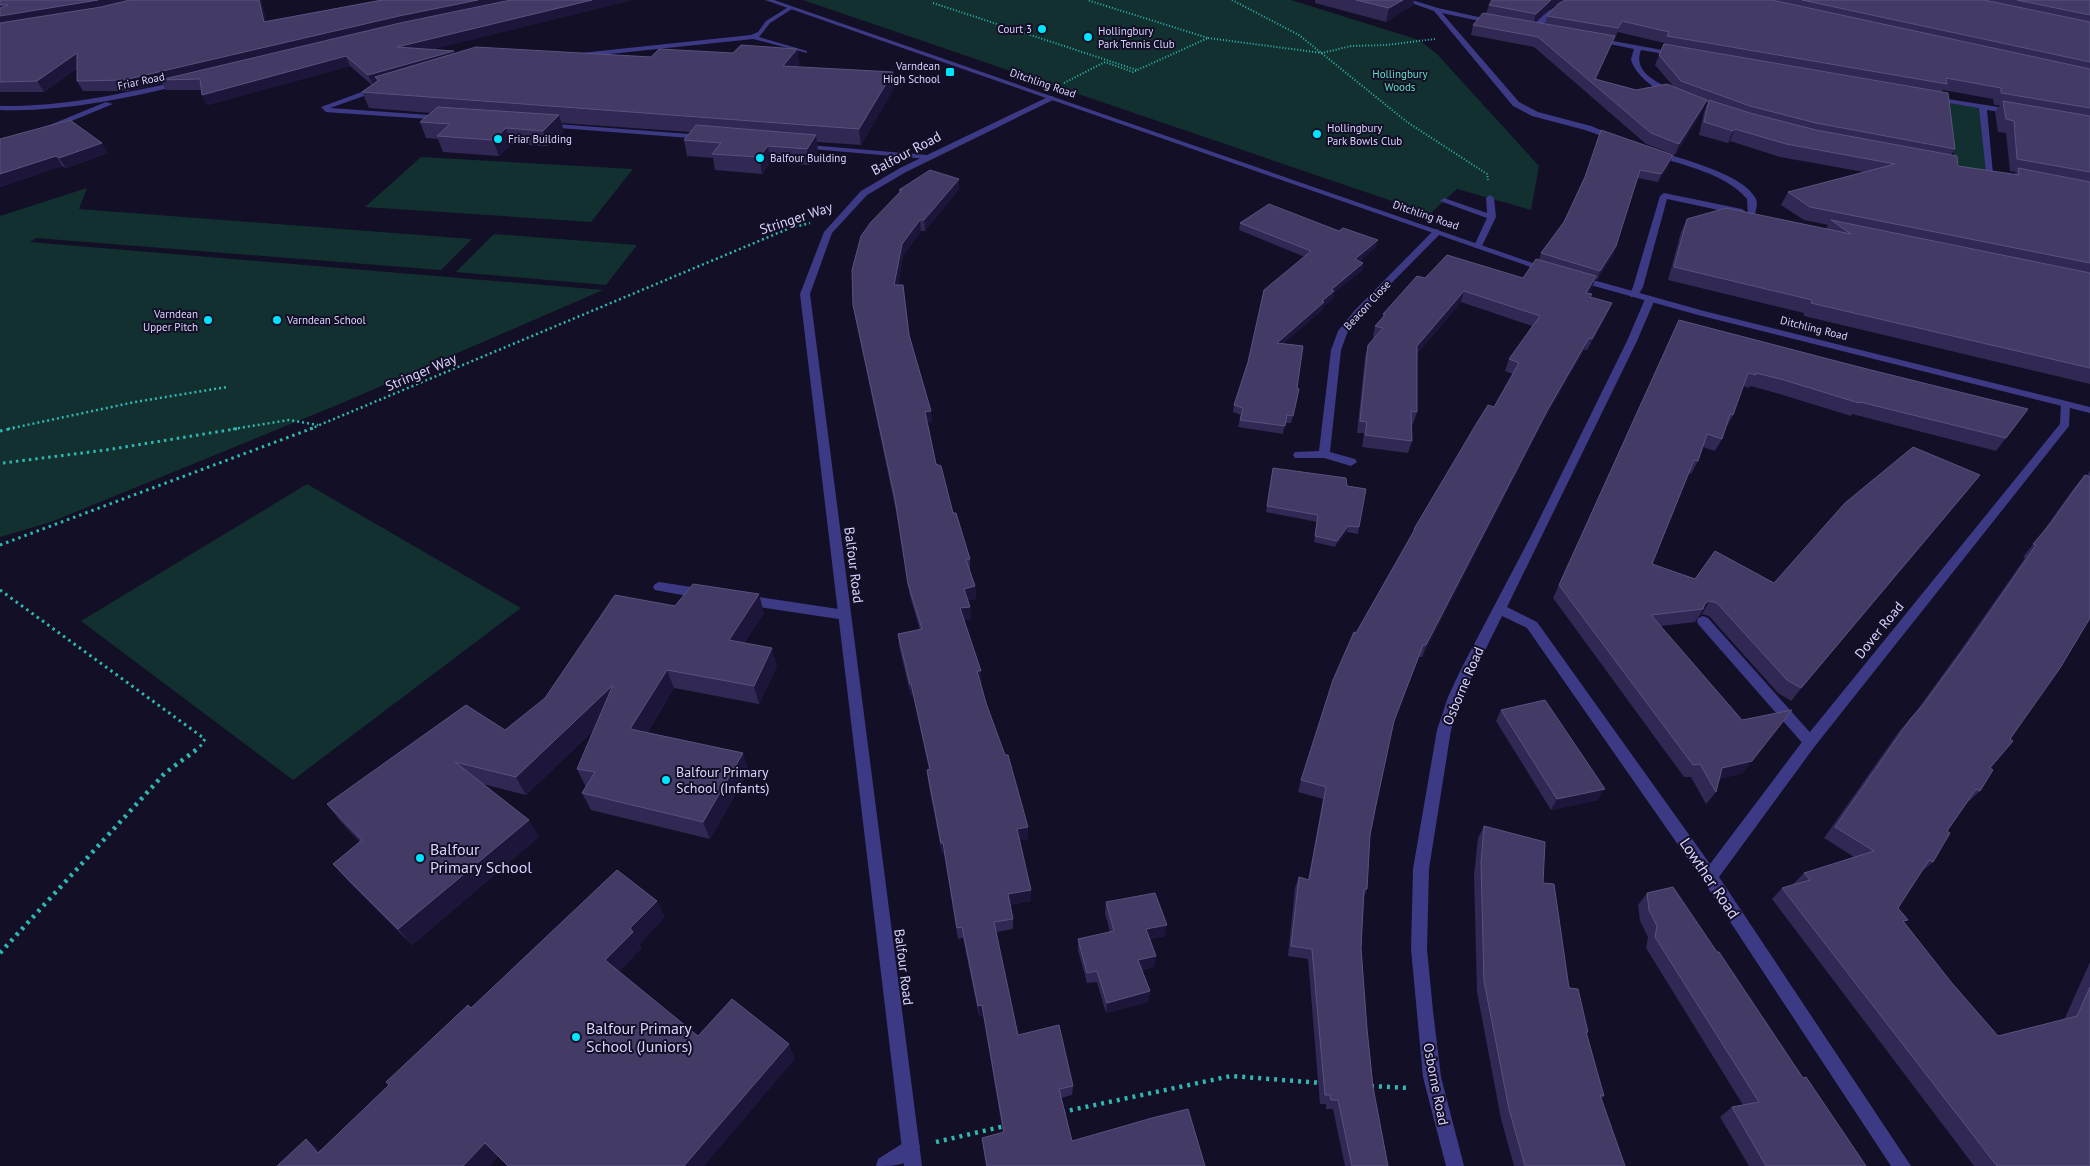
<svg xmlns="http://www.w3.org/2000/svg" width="2090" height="1166" font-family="'PT Sans',sans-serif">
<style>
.green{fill:#12302f}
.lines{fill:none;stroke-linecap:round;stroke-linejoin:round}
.path-far3{stroke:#2fb8b0;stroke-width:2;stroke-dasharray:1 2;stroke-linecap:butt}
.path-far2{stroke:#2fb8b0;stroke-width:2.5;stroke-dasharray:2 3;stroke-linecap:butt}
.path-far1{stroke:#2fb8b0;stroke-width:3;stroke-dasharray:2.5 4;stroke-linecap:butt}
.path{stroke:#2fb8b0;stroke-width:4.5;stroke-dasharray:3 5;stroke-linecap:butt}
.service{fill:#3d3a85;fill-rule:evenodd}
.minor{fill:#3d3a85;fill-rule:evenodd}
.tertiary{fill:#3d3a85;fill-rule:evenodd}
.wall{fill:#312854;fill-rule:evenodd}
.shaded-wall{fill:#1d163a}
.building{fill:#433a66;stroke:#5a527e}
.poi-dot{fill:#00e5ff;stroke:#130f26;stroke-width:2}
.labels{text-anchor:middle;stroke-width:4;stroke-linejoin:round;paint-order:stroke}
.far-poi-label{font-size:11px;fill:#d9d4ff;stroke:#130f26;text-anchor:start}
.far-park-label{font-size:11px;fill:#5fe0c0;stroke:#130f26}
.far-street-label{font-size:11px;fill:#d9d4ff;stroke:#130f26}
.street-label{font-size:14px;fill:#d9d4ff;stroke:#130f26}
.poi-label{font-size:14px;fill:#d9d4ff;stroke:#130f26;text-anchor:start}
.near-poi-label{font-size:16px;fill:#d9d4ff;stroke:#130f26;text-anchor:start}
.near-street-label{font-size:16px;fill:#d9d4ff;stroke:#130f26}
</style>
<rect width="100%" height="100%" fill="#130f26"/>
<path class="green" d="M803,0H1291L1419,40L1437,54L1539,166L1531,210L1457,189L1430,214Z
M1947,101L1983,107L1990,172L1955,166Z
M421,157L633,169L591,222L365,207Z
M87,188L79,209L472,239L441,270L36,238L30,242L603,290L342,403L51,522L0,537V216Z
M494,234L637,245L606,285L456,272Z
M307,484L521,608L293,780L81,621Z"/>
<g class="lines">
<path class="path-far3" d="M1232,0L1299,35L1407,122L1487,174L1488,180
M933,3L1137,70
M1208,38L1322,53L1351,46L1386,45L1435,39
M1064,83L1105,62L1133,72L1208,38L1087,0"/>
<path class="path-far2" d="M8,429L135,402L227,387
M233,429L289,420L318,425
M310,429L790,228L810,223"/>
<path class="path-far1" d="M0,431L14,428
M3,463L106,450L241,428
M0,545L313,428
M0,590L205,739L199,748"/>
<path class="path" d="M0,953L165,773L200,747
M1371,1086L1409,1088
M1062,1112L1231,1076L1322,1083
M936,1142L1005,1126"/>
<path class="service" d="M790,6L793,8L792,9L770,23L759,37L807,51V53L753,39L581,57L578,55L581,53L751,35L758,32L766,21Z
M378,86H381V90L330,108L444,116L448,118L444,120L339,113L326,112L321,107Z
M543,123L703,135L707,137L703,139L546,127H543Z
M797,144L927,155L931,157L927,159L800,148H797Z
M1490,195L1494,198L1496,217L1481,248H1475L1474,246L1487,218L1440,201L1444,198L1487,213L1486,198Z
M659,582L704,589L708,591L710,594L708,597L704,599L655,590L653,587L655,584Z
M746,595L845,610L850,612L851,615L850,618L845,620L746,605L742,603L740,600L742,597Z
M1703,616L1708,618L1815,738L1817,742L1815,746L1810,748L1805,746L1698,624L1697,621L1698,618Z
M911,1138L918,1140L920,1147C912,1166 894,1166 876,1166L878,1159Z"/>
<path class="minor" d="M1403,0H1412L1438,8L1496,21L1497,22L1494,24L1442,13L1519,102L1538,112L1591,126L1620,138L1613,140L1585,130L1532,116L1513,106L1434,11Z
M1569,0H1577L1554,13L1537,31H1533C1534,17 1556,6 1569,0Z
M1597,38L1678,53L1679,54L1676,56L1641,50C1632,73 1659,83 1677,92V96C1662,97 1633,74 1631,59L1634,49L1595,41L1594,40Z
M180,81L184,83L183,85C122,99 62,112 0,110V106C62,107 120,94 180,81Z
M1050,96H1053V100L906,172L867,195L832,233L810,294L922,1166H904L800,294L824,232L861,191L900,168Z
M1929,96L2017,110L2018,112L2014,114L1987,110L1993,174L1986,172L1979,108L1932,100L1928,98Z
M106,102L113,104L47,131L40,129Z
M1653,151H1659C1683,160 1744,174 1756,199C1758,204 1756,209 1755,214L1748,216L1747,199C1725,173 1684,166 1653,155Z
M1664,193L1742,209L1746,212L1742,215L1667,199L1643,287L1637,297H1631L1629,295L1633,287L1660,196Z
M1437,229L1441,232L1440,234L1361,314L1348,331L1341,350L1330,452L1355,459L1357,462L1351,466L1324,458H1295L1293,455L1295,452L1319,451L1331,350L1338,331L1355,310L1434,230Z
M1650,296L1655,299L1637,341L1507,607L1537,622L1710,864L1805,738L2060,424L2061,402L2065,401L2070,404L2069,426L1815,746L1719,877L1911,1166H1891L1704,882L1527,628L1502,616L1462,697L1451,730L1429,869L1427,949L1433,1011L1441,1077L1464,1166H1446L1423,1077L1411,949L1413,869L1437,730L1448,697L1461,669L1531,536L1627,341L1645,299Z"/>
<path class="tertiary" d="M765,0H774L1553,270L1551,272H1545Z
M1579,276L1704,311L2090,407V413L1698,315L1576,281L1574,279Z"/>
</g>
<path class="wall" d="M0,0H261L266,21L382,0H632L433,49L454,51L455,53L651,57L733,53L797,49L799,64L797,67L894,88L861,145L817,142L818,151L809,165L770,162L762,174L715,170L713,158L687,156L684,140L690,132L561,123L564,131L548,146L511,144L499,156L443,152L438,139L426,138L420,122L431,113L369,108L362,92L372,85L350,66L207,105L202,95L201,90H166L162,83L129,91H83L77,81V68L44,92H0Z
M1315,0H1414L1413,5L1386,22L1315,3Z
M1492,0H2090V384L1804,316V313L1668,280L1681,232L1687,219L1826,229L1828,225L1804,220L1781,205L1788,192L1864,172L1780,157L1730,141L1728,143L1699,135L1704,112L1708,102H1706L1702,111L1675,155L1646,144L1534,47L1471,35L1473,25L1486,13L1489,5ZM1563,1L1547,16L1545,24L1536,22L1552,7ZM1618,32L1664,43L1655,65L1673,86L1636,90L1596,79L1614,39ZM1943,90L1993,99L1994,105H2000L1995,112L1998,132L2006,133L2010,171L2016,172L2014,175L1958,166L1951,155L1955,149L1942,92Z
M0,139L108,153L66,168L62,166L0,187Z
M1670,163L1658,182L1637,178L1613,255L1597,280L1595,279L1592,288L1589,293L1591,297L1607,314L1587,350H1584L1542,423L1422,657H1419L1393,723L1376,805L1370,835L1367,889L1364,897L1361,948L1367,1029L1373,1087L1388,1166H1345L1333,1109H1326V1104H1320L1308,959L1288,956L1295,888L1299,877L1308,880L1323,799L1298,792L1301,780L1356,633L1411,536L1414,529L1494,407L1513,374L1505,371L1509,359L1532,326L1461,302L1417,354V412L1413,424L1411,423L1412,441L1408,453L1362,447L1364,433H1357L1365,357L1368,345L1375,338L1373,337L1375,326L1382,318L1383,314L1425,278H1523L1539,259L1541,253L1564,222L1584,178Z
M959,179V189L925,231H921L903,256L898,285L909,335L931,411L932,423H928L936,464L970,559V571L975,586L976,599L968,600L971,619L964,620L982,683H981L986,703L1028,827V839L1020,840L1031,901L1010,905L1013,919V929L996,932L1018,1035L1073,1086L1072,1095L1061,1098L1072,1141L1205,1166H986L983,1147L1003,1133L983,1015L979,1016L963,938L958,939L944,854H942L928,781L927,770L929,769L913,695L911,696L899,646L898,634L920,630L910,596L896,511L855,316L853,305L899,193V190Z
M1240,223L1376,247L1360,261L1363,263L1362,270L1334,293L1333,299L1323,307L1322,310L1283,344L1297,388L1298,396L1291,423H1285L1283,434L1238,427L1241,415L1233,412L1234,405L1305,257L1239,230Z
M1679,320L1859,367L2028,409L1996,451L1852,414L1851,416L1776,393L1750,386L1749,388L1743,386L1733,415L1726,428L1722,439L1715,451L1703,447L1698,461L1691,474L1689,473L1652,564L1695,579L1774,583L1970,488L1791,701L1778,693L1709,616L1702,614L1699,616L1695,622L1661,626L1743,773L1719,779L1716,792L1706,804L1691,777H1684L1553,598Z
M1273,468L1347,486L1359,527L1358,534L1347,532L1335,547L1314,542L1317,522L1266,512Z
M2090,470V618L1990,768L1980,791L1967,803L1947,831L1933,862L1920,873L1898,908L1904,923L1951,982L1998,1036L2064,1020L2090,962V1166H1974L1772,899L1782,888L1793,884L1804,873L1854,857L1824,838L1900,730L1912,717L1960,651L2025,558L2023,557L2039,537L2074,488L2085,475L2087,476Z
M675,606L764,613L744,643L777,666L759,704L674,688L647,733L749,771L710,839L591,810L582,793L586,787L577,769L594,730L526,795L483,784L539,837L412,945L348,881L333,864L360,842L341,822L327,804L505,730Z
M1501,710L1598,800L1551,810L1496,721Z
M1484,826L1543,883L1569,988L1588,1032L1587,1034L1604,1096L1601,1099L1625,1166H1514L1501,1119L1477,992L1474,875L1478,838Z
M1647,893L1803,1078L1866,1166H1749L1720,1117L1732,1107L1743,1105L1646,948L1648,937L1640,921L1638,905Z
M1106,902L1165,936L1150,939L1156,956L1154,967L1142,970L1150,991L1148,1002L1106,1013L1097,982L1087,983L1078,950V939L1110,932L1105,913Z"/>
<path class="shaded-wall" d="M98,0H145L0,26V5Z
M259,0H261L268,31L264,22Z
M478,0H528L160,80L162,83L129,91L124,80L399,16Z
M592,0H632L401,57L397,47Z
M1403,0H1414L1413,5L1386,22L1389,8Z
M1551,0H1566L1563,1L1552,7L1533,25L1536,14Z
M1615,36L1611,46L1594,85L1595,79Z
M797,49L799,64L786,81L783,66Z
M454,51L458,61L379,80L375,77L378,84L373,85L368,75Z
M77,53L83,63L44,92L37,81Z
M346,56L350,66L207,105L202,95Z
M893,72L894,88L861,145L859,129Z
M1707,100L1702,111L1675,155L1679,144Z
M559,115L564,131L548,146L543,131Z
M506,128L511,144L499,156L493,140Z
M1735,129L1730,141L1728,143L1733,131Z
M816,135L818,151L809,165L807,149Z
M102,143L108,153L66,168L59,158Z
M768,146L770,162L762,174L759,157Z
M1673,155L1670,163L1658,182L1661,174Z
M56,156L62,166L0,187V174Z
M959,179V189L925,231L924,220Z
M920,220L921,231L903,256L896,297L894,285L902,244Z
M1378,240L1376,247L1354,267L1355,259Z
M1616,246L1613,255L1597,280L1600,271Z
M1363,263L1362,270L1334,293L1333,299L1323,307L1322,310L1276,350L1277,343L1322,301L1331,290Z
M1596,276L1592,288L1582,304L1586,293Z
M1464,291L1461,302L1414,358L1417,346Z
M1612,303L1607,314L1587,350L1592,339Z
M1589,338L1584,350L1542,423L1422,657L1426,645L1547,411Z
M931,411L932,423L926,424L925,412Z
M1980,475L1970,488L1791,701L1801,688Z
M1348,526L1347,532L1335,547L1337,541Z
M975,586L976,599L965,601L964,589Z
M759,594L764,613L734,658L729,640Z
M1710,601L1702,614L1699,616L1703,609L1705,603Z
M970,607L971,619L961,620L960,608Z
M772,648L777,666L759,704L754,686Z
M667,670L674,688L638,747L630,729Z
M977,671H981L982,683H978Z
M910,684H911L913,695L911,696Z
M613,685L621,704L526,795L516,777Z
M1792,710L1743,773L1713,781L1722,768Z
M743,753L749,771L710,839L703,822Z
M1605,789L1598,800L1551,810L1557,799Z
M529,820L539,837L412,945L398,929Z
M1028,827V839L1017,841V829Z
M941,843H943L944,854H942Z
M1031,890V901L1009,905L1008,894Z
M657,901L665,917L640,944L642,948L615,976L605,960L630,928Z
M1167,925L1165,936L1144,940L1146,929Z
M1156,956L1154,967L1136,971L1138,960Z
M1150,991L1148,1002L1106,1013L1107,1003Z
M982,1005L983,1015L979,1016L978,1006Z
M789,1044L795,1059L704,1166H684Z
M306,1139L324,1153H318Z
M485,1143L499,1156L490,1166H463Z"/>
<path class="building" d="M0,0H98L0,16V8L8,5H0Z
M130,0H259L264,22L382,0H478L399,16L124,80L77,81V53L37,81L0,82V23L101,7Z
M511,0H592L397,47L454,51L368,75L346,56L202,95L200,79L160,80L400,23Z
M1356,0H1403L1389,8Z
M1492,0H1551L1536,14L1489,5Z
M1565,0H1772L2090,69V108L2001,93V88L1946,78L1947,84L1667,36L1669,32L1622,21L1618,28L1547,16L1558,4Z
M1802,0H1984L2090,22V62Z
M2017,0H2090V15Z
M1483,13L1615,36L1595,79L1636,90L1667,84L1707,100L1679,144L1651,133L1538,37L1473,25Z
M1664,44L1948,93L1955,149L1816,123L1750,106L1681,81L1659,55Z
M741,45L797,49L783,66L893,72L859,129L362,92L379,80L375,77L476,47L651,57L659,49L733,53Z
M1709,100L1750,113L1816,130L1957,156L1958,166L2019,175L2018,168L2090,182V263L1810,207L1788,192L1895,164L1786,144L1735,129L1733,131L1704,122Z
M2003,101L2090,116V172L2017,159L2014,121L2006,119Z
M438,107L559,115L543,131L506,128L493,140L437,136L450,124L420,122Z
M70,120L102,143L59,158L56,156L0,174V139Z
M696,125L816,135L807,149L768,146L759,157L712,154L721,143L684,140Z
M1601,130L1673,155L1661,174L1640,170L1616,246L1600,271L1541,253L1564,222L1585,177Z
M930,170L959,179L924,220H920L902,244L894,285H903L909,335L931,411L925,412L936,464L941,466L953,513H956L970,559L966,560L975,586L964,589L970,607L960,608L981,671H977L986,703L1005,755H1008L1028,827L1017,829L1031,890L1008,894L1013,919L994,922L1018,1035L1059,1025L1073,1086L1059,1089L1072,1141L1152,1118L1188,1109L1205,1166H987L982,1138L1004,1132L982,1005L978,1006L962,927L957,928L943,843H941L927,770L930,769L911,684H910L898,634L922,629L908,584L895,499L853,305L852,270L861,236L871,222L902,190H899Z
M1269,204L1339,231L1343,228L1378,240L1355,259L1363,263L1331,290L1334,291L1322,301L1324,302L1277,343L1303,346L1297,388L1299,389L1293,416L1287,415L1285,426L1240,420L1243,408L1234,405L1248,362L1264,290L1311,251L1240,223Z
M1726,208L1851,234L1831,220L2090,273V368L1811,303L1812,300L1674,267L1687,219Z
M1447,255L1523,278L1536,259L1596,276L1586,293L1592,294L1590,297L1612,303L1592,339L1589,338L1547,411L1426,645H1423L1394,721L1376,805L1370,835L1367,889H1364L1361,948L1367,1029L1373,1087L1388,1166H1352L1338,1100H1331L1330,1095H1325L1312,949L1291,946L1299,877L1309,880L1326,787L1301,780L1333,680L1354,632L1356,633L1415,529H1414L1478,421L1488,405L1494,407L1519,363L1509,359L1540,316L1464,291L1417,346V412L1411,411L1412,441L1365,435L1367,422L1360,421L1368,345L1383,328L1375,326L1385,315L1383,314L1417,276L1425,278Z
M1679,320L1859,367L2028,409L2006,438L1860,402L1859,403L1784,380L1756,373V375L1748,373L1733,415L1730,414L1722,439L1707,434L1698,461L1694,460L1652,564L1695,579L1715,551L1774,583L1845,503L1913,447L1980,475L1801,688L1787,680L1717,603L1710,601L1705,603L1703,609L1651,615L1742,720L1792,710L1752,761L1722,768L1716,792L1700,764L1693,765L1559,585Z
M1273,468L1346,478L1347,486L1366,489L1359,527L1348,526L1337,541L1315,536L1318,515L1267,506Z
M2085,475L2090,477V618L2060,668L2010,739L2013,741L1990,768L1993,770L1980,791L1976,789L1947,831L1950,833L1933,862L1929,860L1898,908L1908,920L1903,921L1951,982L1998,1036L2077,1016L2090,987V1166H1997L1782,888L1810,880L1804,873L1874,851L1835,827L1911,718L1923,705L1971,639L2036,545L2033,544L2050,524Z
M693,584L759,594L729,640L772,648L754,686L667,670L630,729L743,753L703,822L582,793L595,772L577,769L613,685L516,777L455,762L529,820L398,929L333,864L362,840L327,804L466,705L505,730L545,698L615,595L675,606Z
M1545,700L1605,789L1557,799L1501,710Z
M1484,826L1545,842L1543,883L1554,884L1569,988L1578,989L1588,1032H1586L1604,1096L1600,1095L1625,1166H1525L1509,1109L1484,981L1481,863Z
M617,870L657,901L630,928L633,932L605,960L698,1036L732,999L789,1044L684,1166H508L485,1143L463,1166H277L306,1139L318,1153L389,1085L386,1082L468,1005L471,1008Z
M1673,887L1717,952H1719L1803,1078L1806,1077L1866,1166H1766L1732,1107L1759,1102L1655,937L1657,926L1649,910L1647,893Z
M1155,893L1167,925L1146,929L1156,956L1138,960L1150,991L1107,1003L1097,971L1087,973L1078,939L1114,931L1106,902Z"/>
<g class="poi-dot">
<circle cx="1042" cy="29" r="5"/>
<circle cx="1088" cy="37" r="5"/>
<rect x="945" y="67" width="10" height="10" rx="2.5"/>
<circle cx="1317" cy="134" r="5"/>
<circle cx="498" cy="139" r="5"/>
<circle cx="760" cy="158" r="5"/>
<circle cx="208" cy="320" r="5"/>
<circle cx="277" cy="320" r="5"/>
<circle cx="666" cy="780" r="5"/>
<circle cx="420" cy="858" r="5"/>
<circle cx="576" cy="1037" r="5"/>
</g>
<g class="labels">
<g class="far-poi-label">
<text x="1032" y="33" text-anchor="end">Court 3</text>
<text x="1098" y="35">Hollingbury<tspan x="1098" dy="13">Park Tennis Club</tspan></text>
<text x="940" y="70" text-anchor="end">Varndean<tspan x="940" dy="13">High School</tspan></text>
<text x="1327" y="132">Hollingbury<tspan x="1327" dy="13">Park Bowls Club</tspan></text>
<text x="508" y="143">Friar Building</text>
<text x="770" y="162">Balfour Building</text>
<text x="198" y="318" text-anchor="end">Varndean<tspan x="198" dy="13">Upper Pitch</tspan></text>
<text x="287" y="324">Varndean School</text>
</g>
<g class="far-park-label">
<text x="1400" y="78">Hollingbury<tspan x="1400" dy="13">Woods</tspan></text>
</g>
<g class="far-street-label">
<text transform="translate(141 81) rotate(-12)" y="4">Friar Road</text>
<text transform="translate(1043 83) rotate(19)" y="4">Ditchling Road</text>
<text transform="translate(1426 215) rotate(19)" y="4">Ditchling Road</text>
<text transform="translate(1367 305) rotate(-47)" y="4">Beacon Close</text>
<text transform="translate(1814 328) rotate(14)" y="4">Ditchling Road</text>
</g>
<g class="street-label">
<text transform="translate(906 153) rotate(-28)" y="5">Balfour Road</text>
<text transform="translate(796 218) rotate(-18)" y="5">Stringer Way</text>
<text transform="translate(421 372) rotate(-23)" y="5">Stringer Way</text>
<text transform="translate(854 565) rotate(83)" y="5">Balfour Road</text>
<text transform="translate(1879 630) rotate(-51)" y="5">Dover Road</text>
<text transform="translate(1463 686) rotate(-67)" y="5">Osborne Road</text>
<text transform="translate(904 967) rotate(83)" y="5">Balfour Road</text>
<text transform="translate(1436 1084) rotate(79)" y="5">Osborne Road</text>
</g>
<g class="poi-label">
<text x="676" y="777">Balfour Primary<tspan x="676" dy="16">School (Infants)</tspan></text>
</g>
<g class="near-poi-label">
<text x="430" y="855">Balfour<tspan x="430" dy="18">Primary School</tspan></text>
<text x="586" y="1034">Balfour Primary<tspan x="586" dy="18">School (Juniors)</tspan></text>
</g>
<g class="near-street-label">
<text transform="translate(1710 878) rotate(56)" y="6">Lowther Road</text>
</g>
</g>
</svg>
